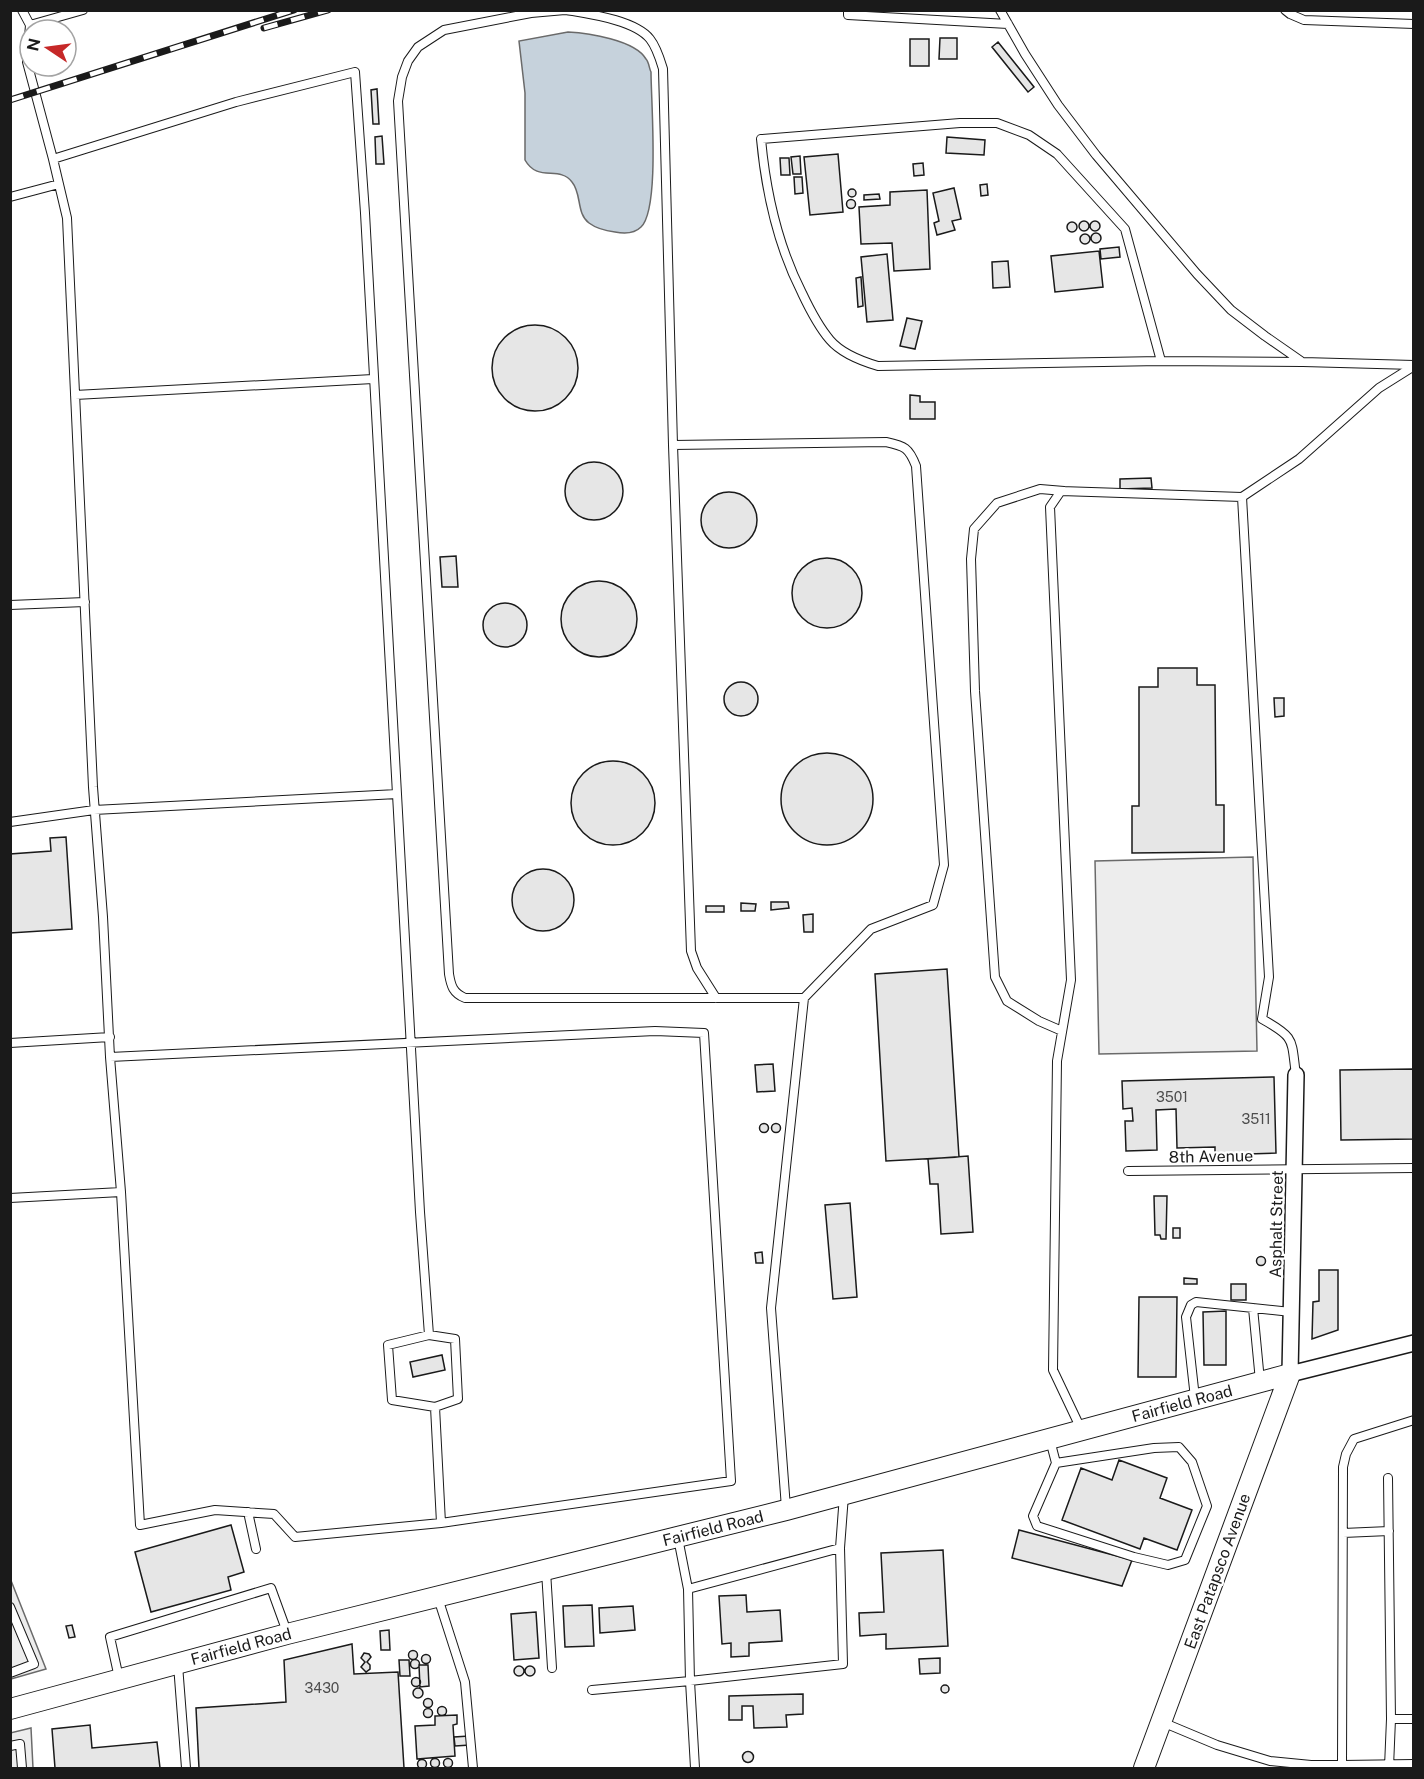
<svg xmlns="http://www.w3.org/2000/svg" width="1424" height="1779" font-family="'Public Sans',sans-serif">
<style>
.parking{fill:#ededed;stroke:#6a6a6a;stroke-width:1.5}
.water{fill:#c6d2dc;stroke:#6a6a6a;stroke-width:1.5}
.building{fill:#e6e6e6;stroke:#1a1a1a;stroke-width:1.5}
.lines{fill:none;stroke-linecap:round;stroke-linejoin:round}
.service-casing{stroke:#1a1a1a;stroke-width:10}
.minor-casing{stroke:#1a1a1a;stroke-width:18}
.tertiary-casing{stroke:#1a1a1a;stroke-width:22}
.service{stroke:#fff;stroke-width:8}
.minor{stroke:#fff;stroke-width:15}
.tertiary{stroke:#fff;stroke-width:20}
.rail-casing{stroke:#1a1a1a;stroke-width:7}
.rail{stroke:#fff;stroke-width:4.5;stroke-dasharray:14;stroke-linecap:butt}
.labels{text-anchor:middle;stroke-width:4.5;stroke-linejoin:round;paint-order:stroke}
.number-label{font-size:14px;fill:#4d4d4d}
.street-label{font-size:16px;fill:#1a1a1a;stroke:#fff}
</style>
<rect width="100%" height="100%" fill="#fff"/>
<path class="parking" d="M1253,857L1257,1051L1099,1054L1095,861Z
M10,1578L46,1669L11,1679H10Z
M31,1728L33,1768H11L10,1733Z"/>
<path class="water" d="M568,32C588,33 635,40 646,59C649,62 649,68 651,72C651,102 660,209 641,227C634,234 625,234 615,232C607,231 597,229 589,223C576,213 582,194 572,182C559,165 538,183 525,160V93L519,41Z"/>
<path class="building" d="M940,38H957V59H939Z
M910,39H929V66H910Z
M998,42L1034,87L1028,92L992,47Z
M377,89L379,124H373L371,90Z
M382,136L384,164H376L375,137Z
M947,137L985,140L984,155L946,153Z
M838,154L843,212L810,215L804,157Z
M800,156L801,174H793L791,157Z
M780,158H789L790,175H781Z
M923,163L924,175L914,176L913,164Z
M794,177H802L803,193L795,194Z
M987,184L988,195L981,196L980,185Z
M954,188L961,219L952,221L955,230L937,235L934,223L939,221L933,193Z
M848 193a4 4 0 1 1 8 0a4 4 0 1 1-8 0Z
M927,190L930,269L894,271L892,243L861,244L859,207L890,205V192Z
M879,194L880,199L864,200V195Z
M846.5 204a4.5 4.5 0 1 1 9 0a4.5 4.5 0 1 1-9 0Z
M1079 226a5 5 0 1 1 10 0a5 5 0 1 1-10 0Z
M1090 226a5 5 0 1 1 10 0a5 5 0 1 1-10 0Z
M1067 227a5 5 0 1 1 10 0a5 5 0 1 1-10 0Z
M1091 238a5 5 0 1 1 10 0a5 5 0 1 1-10 0Z
M1080 239a5 5 0 1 1 10 0a5 5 0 1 1-10 0Z
M1119,247L1120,257L1101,259L1100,249Z
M1099,251L1103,287L1055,292L1051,256Z
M887,254L893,320L867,322L861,257Z
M1008,261L1010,287L993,288L992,262Z
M861,277L863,306L858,307L856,278Z
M907,318L922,321L915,349L900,346Z
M492 368a43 43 0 1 1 86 0a43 43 0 1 1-86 0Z
M910,395L920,396V402H935V419H910Z
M565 491a29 29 0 1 1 58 0a29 29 0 1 1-58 0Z
M1151,478L1152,488L1120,489V479Z
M701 520a28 28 0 1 1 56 0a28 28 0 1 1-56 0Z
M456,556L458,587H442L440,557Z
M792 593a35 35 0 1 1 70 0a35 35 0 1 1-70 0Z
M561 619a38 38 0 1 1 76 0a38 38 0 1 1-76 0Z
M483 625a22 22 0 1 1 44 0a22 22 0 1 1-44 0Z
M1158,668H1197V685H1215L1216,805H1224V852L1132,853V806H1139V687H1158Z
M724 699a17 17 0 1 1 34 0a17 17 0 1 1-34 0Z
M1274,698H1284V716L1275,717Z
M781 799a46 46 0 1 1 92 0a46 46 0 1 1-92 0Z
M571 803a42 42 0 1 1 84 0a42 42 0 1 1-84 0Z
M66,837L72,929L10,933V854L51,851L50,838Z
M512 900a31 31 0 1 1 62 0a31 31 0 1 1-62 0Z
M771,902H788L789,908L771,910Z
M741,903L756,904L755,911H741Z
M706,906H724V912H706Z
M813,914V932H804L803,915Z
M947,969L959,1157L886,1161L875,974Z
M773,1064L775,1091L757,1092L755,1065Z
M1414,1069V1139L1341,1140L1340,1070Z
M1274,1077L1276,1153L1215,1155V1147L1177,1148L1176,1109L1156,1110L1157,1150L1126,1151L1125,1121H1133L1132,1108L1123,1109L1122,1081Z
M771.5 1128a4.5 4.5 0 1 1 9 0a4.5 4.5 0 1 1-9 0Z
M759.5 1128a4.5 4.5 0 1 1 9 0a4.5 4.5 0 1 1-9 0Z
M968,1156L973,1232L941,1234L938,1184H930L928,1159Z
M1154,1196H1167L1166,1239H1161L1160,1235H1155Z
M850,1203L857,1297L833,1299L825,1205Z
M1173,1228H1180V1238H1173Z
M762,1252L763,1263H756L755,1253Z
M1256.5 1261a4.5 4.5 0 1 1 9 0a4.5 4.5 0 1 1-9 0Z
M1319,1270H1338V1330L1312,1339L1313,1302L1319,1301Z
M1184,1278L1197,1279V1284H1184Z
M1231,1284H1246V1300H1231Z
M1139,1297H1177L1176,1377H1138Z
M1226,1311V1365H1204L1203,1312Z
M442,1355L445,1370L413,1377L410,1362Z
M1119,1460L1167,1478L1160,1498L1192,1510L1177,1550L1144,1538L1140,1549L1062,1520L1081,1468L1112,1480Z
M231,1525L244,1572L228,1577L231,1590L151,1612L135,1552Z
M1019,1530L1132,1560L1122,1586L1012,1558Z
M943,1550L948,1646L886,1649V1634L860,1636L859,1613L884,1612L881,1553Z
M746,1595L747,1612L780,1610L782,1641L749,1643V1656L731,1657V1643L722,1644L719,1596Z
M592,1605L594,1646L565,1647L563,1606Z
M633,1606L635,1630L600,1633L599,1608Z
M536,1612L539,1658L514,1660L511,1614Z
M72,1625L75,1637L69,1638L66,1626Z
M389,1630L390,1650H381L380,1631Z
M352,1644L354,1674L398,1672L404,1768H199L196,1708L286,1702L284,1660Z
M408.5 1655a4.5 4.5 0 1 1 9 0a4.5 4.5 0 1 1-9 0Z
M364,1653L369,1654L371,1657L367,1662L370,1665V1669L366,1672L361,1667L365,1662L361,1658Z
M421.5 1659a4.5 4.5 0 1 1 9 0a4.5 4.5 0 1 1-9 0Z
M940,1658V1673L920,1674L919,1659Z
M410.5 1664a4.5 4.5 0 1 1 9 0a4.5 4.5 0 1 1-9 0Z
M399,1660H409L410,1676H400Z
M419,1665H428L429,1686L420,1687Z
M514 1671a5 5 0 1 1 10 0a5 5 0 1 1-10 0Z
M525 1671a5 5 0 1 1 10 0a5 5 0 1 1-10 0Z
M411.5 1682a4.5 4.5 0 1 1 9 0a4.5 4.5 0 1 1-9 0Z
M941 1689a4 4 0 1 1 8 0a4 4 0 1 1-8 0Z
M413 1693a5 5 0 1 1 10 0a5 5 0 1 1-10 0Z
M803,1694V1714L786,1715L787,1727L754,1728L753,1706H742V1720H729V1696Z
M423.5 1703a4.5 4.5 0 1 1 9 0a4.5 4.5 0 1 1-9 0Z
M437.5 1711a4.5 4.5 0 1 1 9 0a4.5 4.5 0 1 1-9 0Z
M423.5 1713a4.5 4.5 0 1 1 9 0a4.5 4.5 0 1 1-9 0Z
M457,1715V1724L453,1725L455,1756L417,1759L415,1726L435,1725V1716Z
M90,1725L92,1748L157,1742L160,1768H55L52,1729Z
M469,1736L470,1745L455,1746L454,1737Z
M742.5 1757a5.5 5.5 0 1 1 11 0a5.5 5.5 0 1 1-11 0Z
M430.5 1763a4.5 4.5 0 1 1 9 0a4.5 4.5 0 1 1-9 0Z
M443.5 1763a4.5 4.5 0 1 1 9 0a4.5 4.5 0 1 1-9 0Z
M417.5 1764a4.5 4.5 0 1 1 9 0a4.5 4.5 0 1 1-9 0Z"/>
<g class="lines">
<g class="service-casing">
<path id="service" d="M22,10L30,25L27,62L53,159
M565,10L531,13L444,30L418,47L408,61L402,77L398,101L449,974C451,986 453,993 465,998H804L771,1308L786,1508
M566,10C589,14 635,20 650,39C657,48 660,59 663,69L673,445L691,951L697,968L716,998
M848,10V15L1008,24
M1000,10L1025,54L1058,105L1096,155L1197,274L1231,310L1265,336L1301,361
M1285,10L1290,14L1304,20L1414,24
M30,25L83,10
M355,72L365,213L420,1212L429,1335L388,1345L392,1400L435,1407L441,1523L295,1537L274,1514L215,1510L140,1525L121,1192L110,1057L103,917L93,787L67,218L53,159L236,102Z
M10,197L59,184
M1161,361L1125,229L1057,154L1029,135L997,123H960L761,139C766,193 777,244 802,293C810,310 818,326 830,340C842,354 861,361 878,366L1161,361L1303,362L1414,365
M75,395L373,379
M673,445L886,442C905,446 909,448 916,466L944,865L933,905L871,929L804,998
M1242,497L1299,459L1379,388L1414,366
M10,605L85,602
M10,822L94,810L397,794
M1062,1031L1039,1021L1007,1001L995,977L975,691L971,559L974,529L997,503L1040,489L1064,491
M10,1043L110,1037
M110,1057L655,1031L704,1033L731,1481L441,1523
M1128,1171L1414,1168
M10,1198L121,1192
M1253,1308L1260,1381
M429,1335L455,1339L458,1399L435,1407
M1195,1398L1186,1317L1191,1305L1196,1302L1291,1312
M1414,1420L1354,1439L1346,1454L1343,1467L1342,1765L1414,1764
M1081,1429L1053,1370L1057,1061L1071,980L1050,507L1061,491L1242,497L1269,977L1262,1019C1296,1038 1291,1039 1296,1075
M1050,1440L1056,1463L1033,1516L1037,1526L1134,1557L1168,1565L1185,1560L1207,1506L1192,1462L1179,1447L1154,1448L1056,1463
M1388,1478L1391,1719
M248,1512L256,1549
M1343,1533L1389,1531
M678,1538L688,1589
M546,1571L552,1668
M438,1598L465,1682L473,1768
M10,1607L34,1664L10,1673
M178,1665L186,1768
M119,1678L110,1637L271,1588L287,1632
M592,1690L690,1681L843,1664L840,1548L844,1495
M1162,1722L1217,1745L1270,1761L1311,1765H1342
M10,1746L20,1744L22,1768
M1389,1767L1391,1719H1414
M695,1768L690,1681L688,1589L840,1548"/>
</g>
<g class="minor-casing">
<path id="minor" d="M1296,1075L1290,1374L1414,1343"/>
</g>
<g class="tertiary-casing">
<path id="tertiary" d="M10,1709L287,1634L786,1510L1290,1374
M1144,1768L1290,1374"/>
</g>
<use href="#service" class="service"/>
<use href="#minor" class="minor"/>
<use href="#tertiary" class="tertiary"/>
<g class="rail-casing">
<path id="rail" d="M264,28L328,10
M10,100L294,10"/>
</g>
<use href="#rail" class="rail"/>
</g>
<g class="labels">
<g class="number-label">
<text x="1172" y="1102">3501</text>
<text x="1256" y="1124">3511</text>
<text x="322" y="1693">3430</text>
</g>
<g class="street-label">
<text transform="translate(1211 1156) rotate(-1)" y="6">8th Avenue</text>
<text transform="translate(1276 1224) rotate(-89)" y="6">Asphalt Street</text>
<text transform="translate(1182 1403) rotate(-15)" y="6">Fairfield Road</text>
<text transform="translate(713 1528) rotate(-14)" y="6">Fairfield Road</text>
<text transform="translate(1217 1571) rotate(-70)" y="6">East Patapsco Avenue</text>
<text transform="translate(241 1646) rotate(-15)" y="6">Fairfield Road</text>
</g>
</g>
<rect width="1424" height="1779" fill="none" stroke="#1a1a1a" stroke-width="24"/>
<g transform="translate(48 48) rotate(283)"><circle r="28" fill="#ffffff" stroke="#a3a3a3" stroke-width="1.5"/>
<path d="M0-4.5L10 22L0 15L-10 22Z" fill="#c62828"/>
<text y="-9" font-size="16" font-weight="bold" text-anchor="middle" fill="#1a1a1a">N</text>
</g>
</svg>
